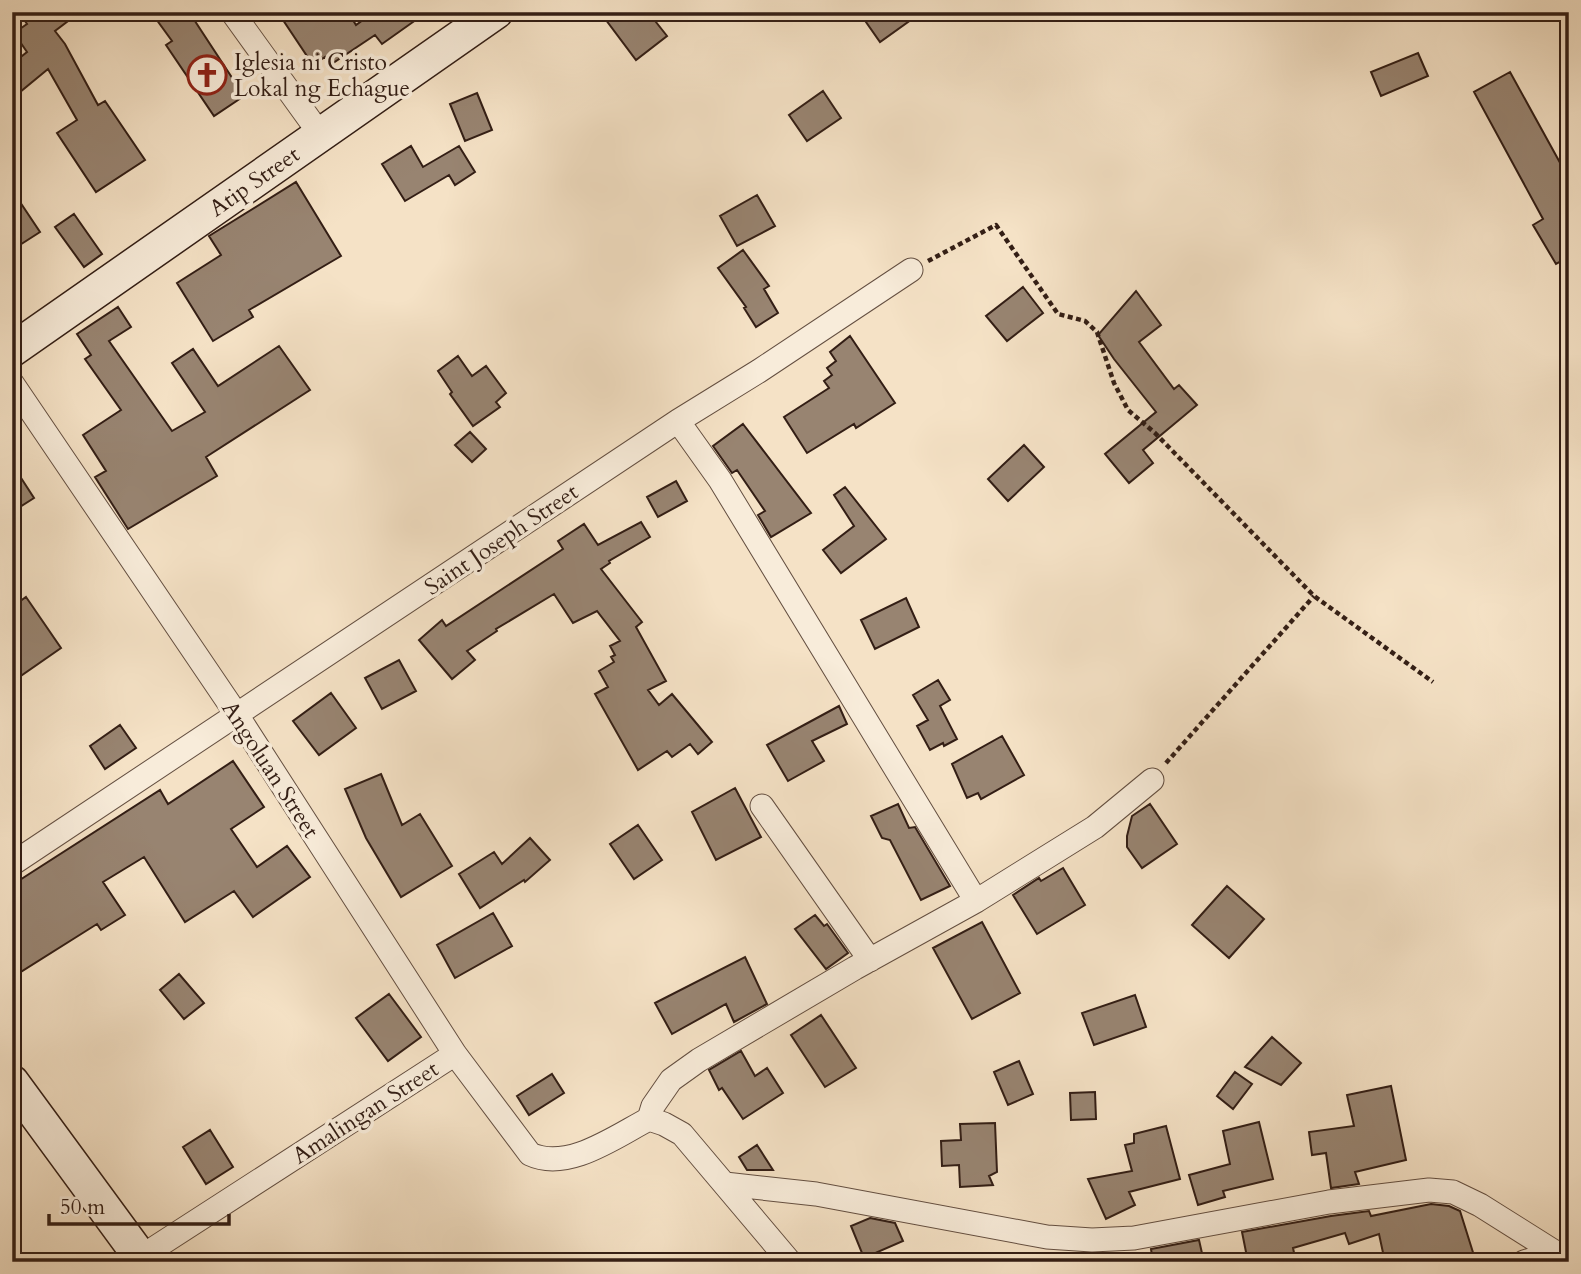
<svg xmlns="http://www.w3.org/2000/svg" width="1581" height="1274" font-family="Cardo,serif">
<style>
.building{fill:#988471;stroke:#331e15;stroke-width:2}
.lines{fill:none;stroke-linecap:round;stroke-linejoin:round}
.street-casing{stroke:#644f41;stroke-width:25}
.secondary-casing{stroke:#331e15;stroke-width:36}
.path{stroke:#331e15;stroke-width:4.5;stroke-dasharray:5 3.5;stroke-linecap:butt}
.street{stroke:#f8ecda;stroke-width:23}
.secondary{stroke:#f8ecda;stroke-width:33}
.labels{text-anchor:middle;stroke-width:7;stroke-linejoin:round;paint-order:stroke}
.poi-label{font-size:23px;fill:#331e15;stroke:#f8ecda;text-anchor:start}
.street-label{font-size:23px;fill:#331e15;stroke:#f8ecda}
</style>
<rect width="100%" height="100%" fill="#f5e2c6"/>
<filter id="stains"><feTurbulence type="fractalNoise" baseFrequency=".00286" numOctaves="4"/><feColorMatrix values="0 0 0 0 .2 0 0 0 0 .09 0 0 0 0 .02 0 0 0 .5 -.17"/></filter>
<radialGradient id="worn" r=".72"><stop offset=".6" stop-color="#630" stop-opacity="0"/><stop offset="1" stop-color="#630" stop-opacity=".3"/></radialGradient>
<path class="building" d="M19,12H80L55,31L65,44L98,105L105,101L145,160L96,192L57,133L77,120L48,69L20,92L12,83V64L27,52L14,33L27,24Z
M151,12H189L244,96L214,116L166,45L172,41Z
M295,12H348L356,25L374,12H427L382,44L375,35L330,65L325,57L313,65L283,20Z
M600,12H648L667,36L636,60Z
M859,12H922L880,42Z
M1418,53L1428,76L1381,96L1371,72Z
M1510,72L1569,179V257L1556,264L1533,225L1543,219L1474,92Z
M823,91L841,118L807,141L789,115Z
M477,93L492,130L465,141L450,104Z
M411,146L423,167L459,146L475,172L455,185L449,175L405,201L382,164Z
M296,182L341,256L249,310L253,317L213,341L177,283L221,255L209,236Z
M12,190L40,232L12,250Z
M757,195L775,226L737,246L720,216Z
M74,214L102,254L84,267L55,227Z
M743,250L769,286L764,289L778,313L756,327L744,308L746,307L718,268Z
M1023,287L1043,313L1007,341L986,316Z
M1136,291L1161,325L1139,342L1174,389L1179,385L1197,405L1143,450L1153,463L1129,483L1105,454L1156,412L1114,359L1098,335Z
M118,307L131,327L109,341L172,431L205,412L172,363L193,349L218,386L279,346L310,390L206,457L217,476L128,529L95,477L106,471L83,435L121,410L85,359L91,355L77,334Z
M850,336L895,403L856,428L854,424L807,453L784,417L829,388L824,381L832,375L827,368L836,361L830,352Z
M458,356L472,376L486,366L506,393L496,402L500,407L473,426L450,394L452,392L438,371Z
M743,424L811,513L771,537L758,515L765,511L737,470L732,473L713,446Z
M470,432L486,449L472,462L455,445Z
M1024,445L1044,467L1008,501L988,479Z
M12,464L34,498L12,512Z
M676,481L687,501L658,517L647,497Z
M845,487L886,539L841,573L823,550L854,526L834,495Z
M641,522L650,537L609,561L610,563L601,569L642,622L636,627L666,681L648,690L659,705L672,694L712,742L698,754L690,744L672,757L667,751L638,770L595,694L608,687L599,671L614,662L611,657L615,655L610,646L620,641L597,611L573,623L554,594L496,629L497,631L467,651L475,660L452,679L419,640L442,620L446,626L563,549L558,541L584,524L598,545Z
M26,597L61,648L12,682V607Z
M906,598L919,627L875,649L861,620Z
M399,660L416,691L382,709L365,678Z
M938,680L950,700L940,706L957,739L944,746L943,743L930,750L917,726L928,720L913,695Z
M331,693L356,728L319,755L293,721Z
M839,706L847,724L812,741L824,761L788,781L767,745Z
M120,725L136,748L105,769L90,746Z
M1002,736L1024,775L981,799L978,793L967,798L952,764Z
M233,761L264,807L231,829L257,867L287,846L310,877L253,917L234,891L185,922L144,857L103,882L125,915L101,930L97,924L19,973L12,961V885L160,790L168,804Z
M381,774L402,825L420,814L452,866L401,897L366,838L345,789Z
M735,788L761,837L716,860L692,812Z
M898,804L909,828L915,827L950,886L921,900L890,840L882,838L871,816Z
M1150,804L1177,844L1142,868L1127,847V836L1132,816Z
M638,825L662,860L634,879L610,844Z
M530,838L550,860L525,882L524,880L480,908L459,874L494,852L502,864Z
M1063,868L1085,905L1037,934L1013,895L1039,878L1041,881Z
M1227,886L1264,919L1229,958L1192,925Z
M493,913L512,946L455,978L437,945Z
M815,915L824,926L827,924L848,953L826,969L795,929Z
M982,922L1020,993L972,1019L933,948Z
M745,957L767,1004L734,1022L726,1004L672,1034L655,1003Z
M179,974L204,1003L184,1019L160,990Z
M389,994L421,1037L388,1061L356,1018Z
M1135,995L1146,1027L1094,1045L1082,1013Z
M821,1015L856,1068L825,1087L791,1035Z
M1272,1037L1301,1063L1281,1085L1245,1067Z
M741,1051L755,1076L767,1068L783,1093L743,1119L722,1088L719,1090L709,1070Z
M1019,1061L1033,1094L1008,1105L994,1072Z
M1235,1072L1252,1084L1233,1109L1217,1096Z
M552,1074L564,1093L529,1115L517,1096Z
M1391,1086L1406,1160L1355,1172L1359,1184L1331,1188L1326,1153L1312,1155L1309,1132L1354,1126L1347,1095Z
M1095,1092L1096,1119L1071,1120L1070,1093Z
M1259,1122L1273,1179L1223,1191L1225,1197L1198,1205L1189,1175L1230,1164L1223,1131Z
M995,1123L997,1172L989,1176L993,1185L960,1187L959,1165L942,1166L941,1141L961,1140L960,1124Z
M1166,1126L1180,1179L1129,1192L1135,1205L1106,1219L1088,1179L1132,1171L1125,1145L1134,1143V1134Z
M210,1130L233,1167L206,1184L183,1147Z
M757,1145L773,1170H747L739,1157Z
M1431,1204L1449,1206L1460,1211L1476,1262H1433L1432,1258L1413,1262H1385L1379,1234L1349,1244L1345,1233L1293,1248L1296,1262H1248L1242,1232L1331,1216L1369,1211L1371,1216Z
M870,1218L895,1223L903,1241L864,1258L851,1226Z
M1199,1240L1204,1262H1153L1151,1249Z"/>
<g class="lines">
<g class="street-casing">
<path id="street" d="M232,12L320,134
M12,383L237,715L455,1054L530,1154C568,1172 616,1136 649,1119L664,1124L682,1134L790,1262
M678,421L720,480L976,901
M762,806L870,960
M12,864L678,421L759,371L911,270
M649,1119L653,1106L671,1080L699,1060L855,968L976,901L1095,827L1152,780
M725,1184L816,1194L1047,1237L1092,1240L1134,1238L1329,1202L1429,1190L1453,1192L1480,1205L1569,1261
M133,1262L455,1054
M1524,1262L1556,1252"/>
</g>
<g class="secondary-casing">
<path id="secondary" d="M12,350L496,12
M12,1082L144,1262"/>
</g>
<path class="path" d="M928,261L996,225L1058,314L1085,321L1097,332L1114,383L1128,410L1155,433L1314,596L1433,682
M1166,763L1314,596"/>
<use href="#street" class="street"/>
<use href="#secondary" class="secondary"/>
</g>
<defs>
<g id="church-ring" transform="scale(2.0125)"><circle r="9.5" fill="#f8ecda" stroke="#8f2418" stroke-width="1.5"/><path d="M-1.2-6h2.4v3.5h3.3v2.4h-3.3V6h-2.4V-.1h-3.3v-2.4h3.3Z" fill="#8f2418"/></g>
</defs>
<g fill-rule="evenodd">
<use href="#church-ring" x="207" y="75"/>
</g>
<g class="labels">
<g class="poi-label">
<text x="234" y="70">Iglesia ni Cristo<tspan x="234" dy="26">Lokal ng Echague</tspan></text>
</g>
<g class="street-label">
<text transform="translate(254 181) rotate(-35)" y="8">Atip Street</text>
<text transform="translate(501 539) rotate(-34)" y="8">Saint Joseph Street</text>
<text transform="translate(271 769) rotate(57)" y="8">Angoluan Street</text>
<text transform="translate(365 1112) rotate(-33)" y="8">Amalingan Street</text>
</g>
</g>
<rect width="1581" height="1274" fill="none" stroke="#f5e2c6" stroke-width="42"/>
<rect x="14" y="14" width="1553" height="1246" fill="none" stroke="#331e15" stroke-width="3.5"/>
<rect x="21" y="21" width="1539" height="1232" fill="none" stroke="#331e15" stroke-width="2"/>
<path d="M49 1214v10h180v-10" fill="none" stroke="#331e15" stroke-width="3.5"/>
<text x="60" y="1214" font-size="21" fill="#331e15" stroke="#f8ecda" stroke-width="5" paint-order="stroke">50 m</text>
<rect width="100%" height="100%" filter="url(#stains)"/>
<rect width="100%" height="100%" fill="url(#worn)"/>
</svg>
